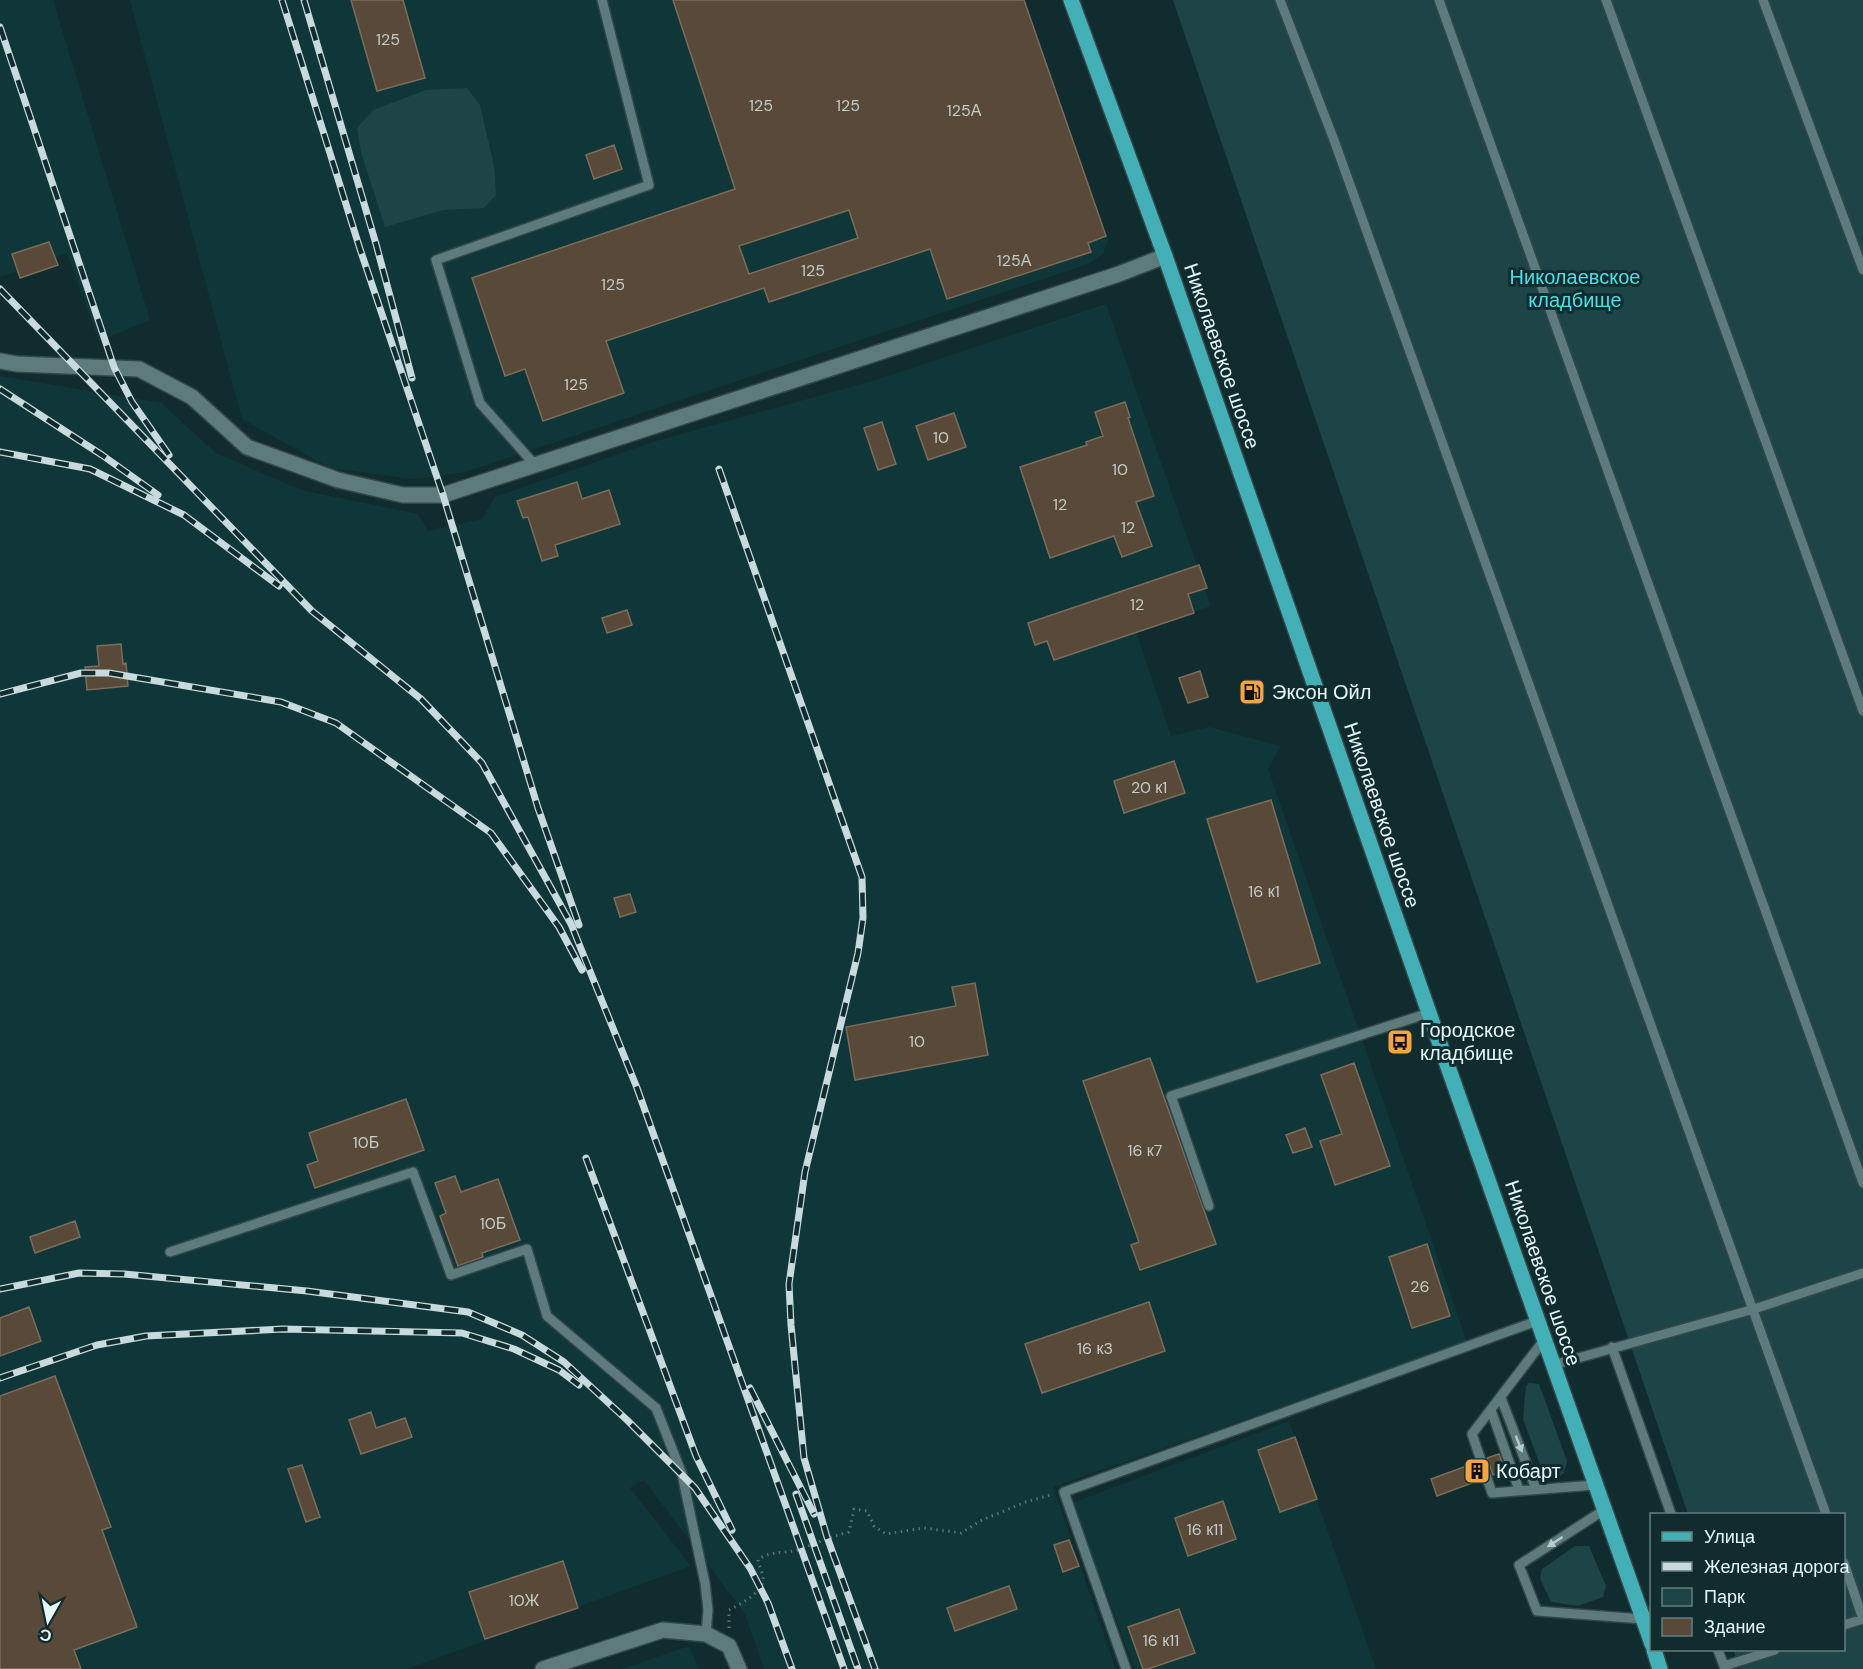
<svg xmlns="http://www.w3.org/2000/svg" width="1863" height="1669" font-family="'DM Sans',sans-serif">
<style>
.built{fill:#0f373a}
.green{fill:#1d4548}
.building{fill:#584938;stroke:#7c6c5a;stroke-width:1.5;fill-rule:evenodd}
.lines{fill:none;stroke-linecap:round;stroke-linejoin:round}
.service-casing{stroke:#334648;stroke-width:12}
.minor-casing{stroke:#334648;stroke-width:18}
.primary-casing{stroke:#334648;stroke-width:18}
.path{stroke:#5d7476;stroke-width:3;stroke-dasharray:1.5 4.5;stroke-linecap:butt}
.service{stroke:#5d7a7d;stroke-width:9}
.minor{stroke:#5d7a7d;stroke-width:15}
.primary{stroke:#43afb7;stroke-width:15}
.rail-casing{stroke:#c8dadb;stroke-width:7}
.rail{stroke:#102c2e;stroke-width:4.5;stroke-dasharray:14;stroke-linecap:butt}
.oneway{fill:#b7cbcd}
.labels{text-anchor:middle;stroke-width:6;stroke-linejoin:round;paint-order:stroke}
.number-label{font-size:16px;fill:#c3ccc8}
.park-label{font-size:20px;fill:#4ddee8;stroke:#102c2e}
.street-label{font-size:20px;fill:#e7f7f8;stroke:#102c2e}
.poi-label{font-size:20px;fill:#e7f7f8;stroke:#102c2e;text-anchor:start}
</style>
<rect width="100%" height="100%" fill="#102c2e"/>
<path class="built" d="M0,0H53L150,320L99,341L67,253L0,277Z
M130,0H1020L1108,239L1103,254L1088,264L466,472L413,479L330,468L242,419Z
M1106,304L1211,606L1136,632L1171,736L1209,727L1281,746L1268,769L1467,1342L1053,1487L1116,1669H764L745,1614L644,1480L630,1488L691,1566L407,1669H0V376L161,403L216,453L301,490L418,514L428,531L482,519L495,497L656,441L876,380Z
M1289,1421L1376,1669H1135L1072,1503Z
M689,1646L699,1669H622Z"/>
<path class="green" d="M1173,0H1863V1669H1740L1733,1650H1844V1514H1688Z
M467,88L480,105L494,166L496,195L484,208L443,210L385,227L361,152L357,128L373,110L426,90Z
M1529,1383L1539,1384L1567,1461L1564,1473L1556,1479L1545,1478L1523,1419L1526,1386Z
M1575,1546H1589L1606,1586L1603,1597L1578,1606L1551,1602L1540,1578L1542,1569Z"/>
<path class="building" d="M351,0H403L425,78L377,91Z
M673,0H1024L1106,236L1088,243L1091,252L947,299L930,249L769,302L764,288L606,341L624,393L543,421L525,369L505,376L472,278L735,189ZM849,210L858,238L749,274L739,246Z
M614,145L622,169L594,179L586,155Z
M49,242L58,265L20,278L12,254Z
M1125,402L1130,417L1128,418L1154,496L1136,502L1152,546L1122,557L1114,536L1050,558L1020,467L1087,445L1086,442L1103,436L1095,412Z
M954,413L966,447L928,460L916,426Z
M882,422L896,464L878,470L864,428Z
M577,482L582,499L609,490L620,524L555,545L558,556L542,561L528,517L523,518L517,501Z
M1199,565L1207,588L1188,594L1194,613L1054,660L1047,641L1035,645L1028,623Z
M627,610L632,625L607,633L602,618Z
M121,644L123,664L126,663L128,686L87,690L85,667L99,666L97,646Z
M1200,671L1208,697L1188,703L1179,678Z
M1174,761L1185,793L1124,813L1114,781Z
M1271,800L1320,963L1257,982L1207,819Z
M630,894L636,912L620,917L614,898Z
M975,983L988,1055L855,1080L846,1027L956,1006L952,987Z
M1150,1058L1216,1244L1140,1270L1131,1245L1139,1242L1083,1081Z
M1354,1063L1390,1166L1335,1185L1320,1141L1342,1134L1321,1075Z
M406,1099L424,1150L315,1188L307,1165L318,1161L309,1133Z
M1305,1128L1312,1147L1293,1153L1286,1135Z
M455,1176L461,1192L498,1179L520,1240L482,1253L483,1257L458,1266L440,1216L446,1213L435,1183Z
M75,1221L80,1237L35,1253L30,1237Z
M1427,1244L1450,1316L1412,1328L1389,1257Z
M1149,1302L1165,1351L1042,1393L1025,1344Z
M29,1307L41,1341L0,1356V1318Z
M55,1376L111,1527L102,1530L137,1627L74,1650L81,1669H0V1396Z
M371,1412L376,1428L405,1418L412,1437L361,1454L349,1420Z
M1295,1437L1317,1499L1280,1512L1258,1450Z
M1499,1454L1505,1471L1493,1475L1487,1458Z
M1475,1463L1480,1480L1437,1496L1431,1479Z
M302,1465L320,1517L306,1522L288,1469Z
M1223,1501L1236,1539L1188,1556L1175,1518Z
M1069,1540L1079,1566L1063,1572L1054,1545Z
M563,1561L578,1608L485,1639L469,1592Z
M1009,1586L1017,1609L955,1631L947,1608Z
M1179,1609L1195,1653L1148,1669H1143L1128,1627Z"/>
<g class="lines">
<g class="service-casing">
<path id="service" d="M1280,0L1334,140L1826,1514
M1439,0L1863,1183
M1606,0L1863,711
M1763,0L1863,270
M535,465L480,403L436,260L649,185L602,0
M1209,1206L1171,1096L1429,1013
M170,1252L413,1172L451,1275L527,1249L547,1316L656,1408L682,1474L692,1522L705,1583L708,1610L706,1634
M1544,1340L1472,1434L1492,1493L1595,1485
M1612,1347L1671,1514
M1553,1365L1754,1309L1863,1273
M1501,1398L1536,1489
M1491,1410L1519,1490
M1604,1510L1519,1565L1537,1611L1643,1619
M1844,1563L1863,1619
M1844,1625L1863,1619
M1718,1650L1725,1669
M1724,1666L1775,1650
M1126,1669L1064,1492L1537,1321"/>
</g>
<g class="minor-casing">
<path id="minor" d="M0,361L17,364L139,369L192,397L247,447L338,480L403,495H443L1119,274L1165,256
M543,1669L663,1630L706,1634L729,1646L739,1669"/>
</g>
<g class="primary-casing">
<path id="primary" d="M1071,0L1165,256L1435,1030L1652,1644
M1654,1650L1660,1669"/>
</g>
<path class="path" d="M729,1628V1610C739,1605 762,1593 763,1580C764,1575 759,1566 758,1560C771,1549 788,1555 803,1548C819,1542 833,1536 849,1532L854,1509L867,1511L874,1526L886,1534L924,1528L961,1533L982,1520L1026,1502L1050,1495"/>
<use href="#service" class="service"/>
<use href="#minor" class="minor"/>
<use href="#primary" class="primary"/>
<g class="rail-casing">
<path id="rail" d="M282,0L360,249L443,495L538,808L579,925
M304,0L376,244L412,378
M0,27L114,367L132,402L169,455
M0,289L312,611L421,699L482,763L571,924L637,1088L844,1669
M0,389L102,455L158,495
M0,452L90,469L184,515L279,586
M719,469L862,877L863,918L858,953L805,1172L789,1284L791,1325L804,1458L827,1537L875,1669
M0,694L81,673H109L281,702L336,723L491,833L559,927L582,970
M586,1158L696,1456L732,1530
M0,1289L79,1273L124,1274L307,1291L468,1312L522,1335L564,1362L627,1420L695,1488L750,1568L768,1603L792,1669
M0,1378L97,1345L146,1336L283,1329L462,1333L514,1349L559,1370L579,1385
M750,1388L814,1514
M796,1494L858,1669"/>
</g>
<use href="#rail" class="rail"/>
</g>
<defs><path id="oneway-solid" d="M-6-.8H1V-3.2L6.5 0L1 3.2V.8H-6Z" transform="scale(1.5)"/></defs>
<g class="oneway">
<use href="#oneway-solid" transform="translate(1519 1444) rotate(69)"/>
<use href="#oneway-solid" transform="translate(1555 1542) rotate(147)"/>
</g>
<defs>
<g id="fuel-square" transform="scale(1.35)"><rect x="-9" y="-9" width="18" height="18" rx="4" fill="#f3a443" stroke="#102c2e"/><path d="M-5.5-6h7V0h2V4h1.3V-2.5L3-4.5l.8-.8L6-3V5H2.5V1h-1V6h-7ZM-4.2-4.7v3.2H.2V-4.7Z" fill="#111"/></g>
<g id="bus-square" transform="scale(1.35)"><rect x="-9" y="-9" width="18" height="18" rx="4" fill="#f3a443" stroke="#102c2e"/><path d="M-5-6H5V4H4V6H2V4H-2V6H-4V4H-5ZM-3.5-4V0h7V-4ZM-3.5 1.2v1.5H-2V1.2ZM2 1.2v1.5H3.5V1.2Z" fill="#111"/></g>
<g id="building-square" transform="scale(1.35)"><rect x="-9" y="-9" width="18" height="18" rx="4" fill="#f3a443" stroke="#102c2e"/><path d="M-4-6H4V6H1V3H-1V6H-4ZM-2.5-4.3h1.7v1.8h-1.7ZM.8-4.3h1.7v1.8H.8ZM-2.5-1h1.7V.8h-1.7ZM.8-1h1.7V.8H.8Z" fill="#111"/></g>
</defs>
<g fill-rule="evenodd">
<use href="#fuel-square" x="1252" y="692"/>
<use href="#bus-square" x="1400" y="1042"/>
<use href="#building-square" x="1477" y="1471"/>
</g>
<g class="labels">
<g class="number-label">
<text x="388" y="45">125</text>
<text x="761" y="111">125</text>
<text x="848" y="111">125</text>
<text x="964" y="116">125А</text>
<text x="1014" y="266">125А</text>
<text x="813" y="276">125</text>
<text x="613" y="290">125</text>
<text x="576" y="390">125</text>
<text x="941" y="443">10</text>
<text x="1120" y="475">10</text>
<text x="1060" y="510">12</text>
<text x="1128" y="533">12</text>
<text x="1137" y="610">12</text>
<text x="1149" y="793">20 к1</text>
<text x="1264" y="897">16 к1</text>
<text x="917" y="1047">10</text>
<text x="366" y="1148">10Б</text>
<text x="1145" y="1156">16 к7</text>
<text x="493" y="1229">10Б</text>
<text x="1420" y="1292">26</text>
<text x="1095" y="1354">16 к3</text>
<text x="1205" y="1535">16 к11</text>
<text x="524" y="1606">10Ж</text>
<text x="1161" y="1646">16 к11</text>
</g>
<g class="park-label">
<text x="1575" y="284">Николаевское<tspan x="1575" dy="23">кладбище</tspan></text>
</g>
<g class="street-label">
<text transform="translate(1222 356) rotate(71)" y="7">Николаевское шоссе</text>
<text transform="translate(1382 815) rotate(71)" y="7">Николаевское шоссе</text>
<text transform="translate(1543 1273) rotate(71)" y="7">Николаевское шоссе</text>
</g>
<g class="poi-label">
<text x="1272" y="699">Эксон Ойл</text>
<text x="1420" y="1037">Городское<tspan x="1420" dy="23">кладбище</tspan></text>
<text x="1496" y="1478">Кобарт</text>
</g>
</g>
<rect x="1650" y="1513" width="195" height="138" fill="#102c2e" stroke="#667d7f" stroke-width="1.5"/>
<rect x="1662" y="1532" width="30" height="9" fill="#43afb7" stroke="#667d7f" stroke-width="1.5"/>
<text x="1704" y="1543" font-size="18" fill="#e7f7f8">Улица</text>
<rect x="1662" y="1562" width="30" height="9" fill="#c8dadb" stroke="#667d7f" stroke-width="1.5"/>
<text x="1704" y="1573" font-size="18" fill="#e7f7f8">Железная дорога</text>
<rect x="1662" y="1588" width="30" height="18" fill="#1d4548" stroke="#667d7f" stroke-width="1.5"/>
<text x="1704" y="1603" font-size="18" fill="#e7f7f8">Парк</text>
<rect x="1662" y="1618" width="30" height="18" fill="#584938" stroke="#667d7f" stroke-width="1.5"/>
<text x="1704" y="1633" font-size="18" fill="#e7f7f8">Здание</text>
<g transform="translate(48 1621) rotate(189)" stroke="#102c2e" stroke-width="4.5" paint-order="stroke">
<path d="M0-4.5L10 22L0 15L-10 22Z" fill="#e7f7f8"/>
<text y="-9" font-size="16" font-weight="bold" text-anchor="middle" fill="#e7f7f8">С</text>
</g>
</svg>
